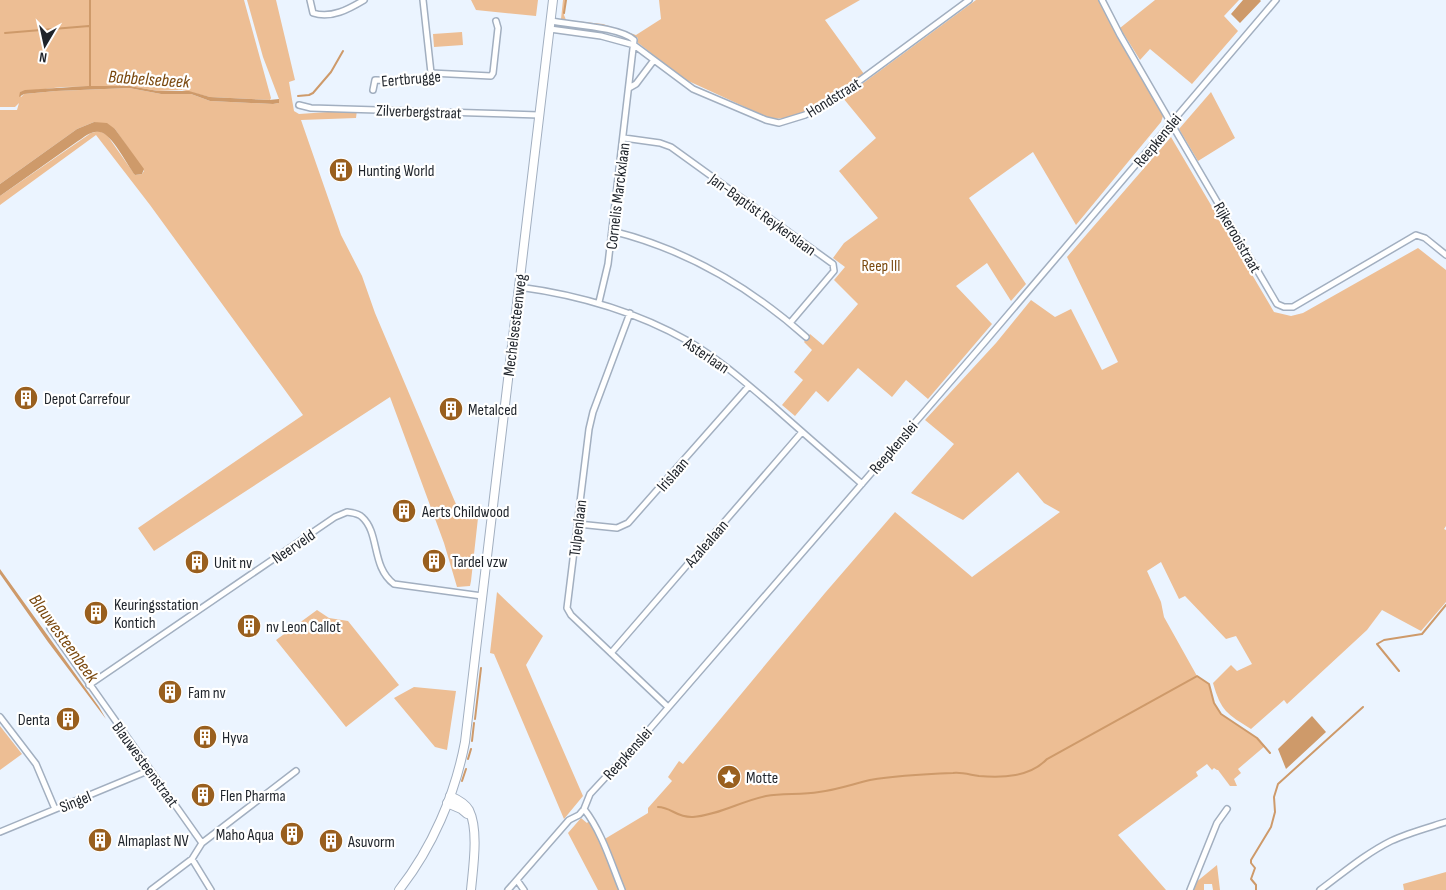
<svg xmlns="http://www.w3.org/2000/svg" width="1446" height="890" font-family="'Sofia Sans Condensed',sans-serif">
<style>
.green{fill:#edbe94}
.water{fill:#ce9a6a}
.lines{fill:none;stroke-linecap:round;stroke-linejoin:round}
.stream{stroke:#ce9a6a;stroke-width:2}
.street-casing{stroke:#a2afc0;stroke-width:8}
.secondary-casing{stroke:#a2afc0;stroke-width:10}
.primary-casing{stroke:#a2afc0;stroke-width:10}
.street{stroke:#fff;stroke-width:5}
.secondary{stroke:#fff;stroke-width:8}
.primary{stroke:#fff;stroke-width:8}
.labels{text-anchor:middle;stroke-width:4.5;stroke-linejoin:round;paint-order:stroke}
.street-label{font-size:16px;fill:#1e232a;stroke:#fff}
.poi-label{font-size:16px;fill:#1e232a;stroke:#fff;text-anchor:start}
.park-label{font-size:16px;fill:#7b4a10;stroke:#fff}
.water-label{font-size:18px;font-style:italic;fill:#7a480e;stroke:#fff}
</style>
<rect width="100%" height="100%" fill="#ebf4ff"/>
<path class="green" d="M0,0H244L271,98L270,100L210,97L182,90L158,91L130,86L62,87L20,92L21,97L24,94L56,91L129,88L161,94H191L210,101L273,104L279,103V99L263,57L247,0H276L295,80L289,82L294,111L299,114L357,110L356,118L301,120L341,235L362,276L375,313L461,516L478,518L471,581L470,586L457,587L444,543L390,397L154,551L138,528L303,415L150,205L96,135L0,205V196L91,133L99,131L107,135L135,175L142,174L144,171L115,129L94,122L77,129L0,184V110H17L19,103L15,107H0Z
M471,0H538L536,16L476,10Z
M563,0H566L564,15L566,20L603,24L636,35L661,19L659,0H860L825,20L864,74L808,111L789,118L771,119L684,79L637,42L638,38L623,31L563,21L561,19Z
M976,0H1099L1163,116L1161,122L1076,225L1033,152L969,198L1026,284L1011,301L987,263L956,286L992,324L928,399L906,380L892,397L858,368L828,402L816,391L795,416L782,405L803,380L794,372L812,350L804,342L810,334L823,345L858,304L834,280L845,267L833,258L844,243L878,218L839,171L876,138L843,98Z
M1155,0H1239L1224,16L1238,31L1192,84L1150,49L1140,60L1120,28Z
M462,32L463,45L434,47L433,34Z
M1211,92L1235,138L1198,161L1179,129Z
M1171,137L1274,312L1291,316L1303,313L1418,248L1446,270V526L1444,529L1446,530V602L1421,631L1382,610L1367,630L1287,704L1284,700L1251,729C1227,714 1221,711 1213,683L1231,665L1237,671L1252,664L1236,636L1226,639L1185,596L1179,599L1161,562L1147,571L1161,602L1164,617L1197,676L1209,684L1214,703L1221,714L1257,738L1265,746L1238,769L1241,773L1234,779L1237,786H1230L1218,770H1217L1214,768L1212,770L1207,764L1196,772L1198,776L1118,835L1166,890H625L603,840L648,813V808L672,781L668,777L679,761L683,764L825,593L895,512L972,577L1060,512L1044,503L1018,472L963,520L911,493L954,444L925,420L996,343L1031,300L1055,317L1071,309L1102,370L1118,362L1067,257Z
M497,592L543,636L526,665L583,796L564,819L494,654L490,653Z
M317,610L329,618L348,621L399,685L346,727L276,640Z
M414,687L456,691L447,750L435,747L394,698Z
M0,726L22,754L0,770Z
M581,818L587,823L591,819L622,890H598L568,833Z
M1217,865L1220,890H1213L1212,884H1204V890H1192L1195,883Z
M1446,872V890H1404L1403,884Z"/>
<path class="water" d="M1243,0H1260L1261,1L1240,23L1231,14Z
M88,86H130L158,91H189L210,97L269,100L279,99V103L273,104L210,101L191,94H161L129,88L56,91L24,94L19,97L20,92L25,90Z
M94,122L107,123L115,129L144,169L142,174L135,175C127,165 112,134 100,132C92,130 84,137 78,141L0,196V184L77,129Z
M0,569L99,707L106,719L48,642L0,574Z
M1312,716L1326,732L1286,769L1278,749Z"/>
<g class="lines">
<path class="stream" d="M564,13L566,0
M5,33L89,26
M90,87V0
M298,96L309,95L313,93L331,72L343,51
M1399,671L1377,644L1384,640L1422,634L1446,605
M475,719L481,668
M472,741L474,723
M468,759L471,749
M462,781L466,769
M658,807C671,807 677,818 693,817C719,815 741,801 766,796C783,793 801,795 819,792C836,790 853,784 870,780C898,775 925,774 953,773C962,772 971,775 979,776C1003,778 1030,777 1047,759L1197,676L1209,684L1214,703L1221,714L1257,738L1270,753
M1256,890V885L1251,879L1255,868L1251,863V860L1271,827L1275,812L1274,797L1278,784L1363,707"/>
<g class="street-casing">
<path id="street" d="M310,0L313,13C331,19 349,9 364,0
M423,0L431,73
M1102,0L1120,35L1171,123L1277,304L1284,307H1293L1416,235L1425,238L1446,255
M551,21C572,25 620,27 634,40L608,264L599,302
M550,29L601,36L634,45L693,89L766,120L779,123L805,115L832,101L969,0
M629,88L636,84L654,60
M373,90L375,80L420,81L431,73L491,76L493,73L498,28L496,21
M299,105L311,108L539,115
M624,138L660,143L671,147L833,264L834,271L790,323
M612,231C685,249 751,288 806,337
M519,287C579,295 635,311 688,341C719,359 746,383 773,406C802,432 832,458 862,484
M630,313L593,412L589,429L567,608L571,615L668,707
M578,524L617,528L628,523L749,386
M50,628L202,843
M611,653L802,432
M89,685L335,517L347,512C352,513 358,513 362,517C380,533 371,567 394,584L482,596
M0,717L36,764L55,809
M584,809C602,832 611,863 622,890
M0,832L150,770
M192,859L211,890
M517,880L524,890
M151,890L192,859L202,843L296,771
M508,890L569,820L579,815L584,809L590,794L641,739L983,344L1276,0
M1190,890L1217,823L1227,809
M1320,890C1343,873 1365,854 1391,841C1408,833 1427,828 1446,822"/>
</g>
<g class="secondary-casing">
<path id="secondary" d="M450,796C457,799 465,803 469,810C479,830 473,868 471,890
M447,803L461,809L467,814"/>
</g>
<g class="primary-casing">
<path id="primary" d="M399,890C432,848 455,795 465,742L553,0"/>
</g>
<use href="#street" class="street"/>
<use href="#secondary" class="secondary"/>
<use href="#primary" class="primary"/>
</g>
<defs>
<g id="building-disc" transform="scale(1.25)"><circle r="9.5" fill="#995f1e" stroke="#fff"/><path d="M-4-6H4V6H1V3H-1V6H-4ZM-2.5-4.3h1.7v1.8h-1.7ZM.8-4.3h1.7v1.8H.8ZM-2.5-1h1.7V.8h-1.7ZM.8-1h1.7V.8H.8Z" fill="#fff"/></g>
<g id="sight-disc" transform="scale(1.25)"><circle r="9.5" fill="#995f1e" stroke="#fff"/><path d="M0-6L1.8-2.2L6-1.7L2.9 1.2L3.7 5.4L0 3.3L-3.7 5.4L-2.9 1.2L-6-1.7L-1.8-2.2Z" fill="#fff"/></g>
</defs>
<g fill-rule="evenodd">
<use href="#building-disc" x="341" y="170"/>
<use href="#building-disc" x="26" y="398"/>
<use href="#building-disc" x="451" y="409"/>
<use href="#building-disc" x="404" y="511"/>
<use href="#building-disc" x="434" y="561"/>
<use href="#building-disc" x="197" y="562"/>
<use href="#building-disc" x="96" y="613"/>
<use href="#building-disc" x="249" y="626"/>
<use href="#building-disc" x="170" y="692"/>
<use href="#building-disc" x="68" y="719"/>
<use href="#building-disc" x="205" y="737"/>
<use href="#sight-disc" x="729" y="777"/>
<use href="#building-disc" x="203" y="795"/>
<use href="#building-disc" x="292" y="834"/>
<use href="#building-disc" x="100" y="840"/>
<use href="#building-disc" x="331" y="841"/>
</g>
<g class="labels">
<g class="street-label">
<text transform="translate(411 78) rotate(-5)" y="6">Eertbrugge</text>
<text transform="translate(833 97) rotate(-32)" y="6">Hondstraat</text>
<text transform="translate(419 111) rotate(2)" y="6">Zilverbergstraat</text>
<text transform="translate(1157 140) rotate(-50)" y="6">Reepkenslei</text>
<text transform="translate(617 196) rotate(-83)" y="6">Cornelis Marckxlaan</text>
<text transform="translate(763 214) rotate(36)" y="6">Jan-Baptist Reykerslaan</text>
<text transform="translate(1238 237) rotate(60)" y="6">Rijkerooistraat</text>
<text transform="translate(514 325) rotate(-83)" y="6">Mechelsesteenweg</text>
<text transform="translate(707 355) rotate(34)" y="6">Asterlaan</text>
<text transform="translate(893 447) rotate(-49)" y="6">Reepkenslei</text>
<text transform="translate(672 474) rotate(-49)" y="6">Irislaan</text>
<text transform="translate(577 528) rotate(-83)" y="6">Tulpenlaan</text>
<text transform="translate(706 543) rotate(-49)" y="6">Azalealaan</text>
<text transform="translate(293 546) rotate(-34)" y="6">Neerveld</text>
<text transform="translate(627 753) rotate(-48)" y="6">Reepkenslei</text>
<text transform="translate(146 764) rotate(54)" y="6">Blauwesteenstraat</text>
<text transform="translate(75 801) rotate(-22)" y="6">Singel</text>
</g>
<g class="poi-label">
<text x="358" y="176">Hunting World</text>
<text x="44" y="404">Depot Carrefour</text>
<text x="468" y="415">Metalced</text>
<text x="422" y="517">Aerts Childwood</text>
<text x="452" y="567">Tardel vzw</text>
<text x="214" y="568">Unit nv</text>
<text x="114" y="610">Keuringsstation<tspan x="114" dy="18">Kontich</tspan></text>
<text x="266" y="632">nv Leon Callot</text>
<text x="188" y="698">Fam nv</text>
<text x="50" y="725" text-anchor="end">Denta</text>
<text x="222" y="743">Hyva</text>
<text x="746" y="783">Motte</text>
<text x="220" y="801">Flen Pharma</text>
<text x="274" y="840" text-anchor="end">Maho Aqua</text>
<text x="118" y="846">Almaplast NV</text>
<text x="348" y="847">Asuvorm</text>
</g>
<g class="park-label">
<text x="881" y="271">Reep III</text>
</g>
<g class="water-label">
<text transform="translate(149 79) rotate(4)" y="6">Babbelsebeek</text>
<text transform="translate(64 638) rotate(54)" y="6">Blauwesteenbeek</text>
</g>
</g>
<g transform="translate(45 45) rotate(189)" stroke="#ffffff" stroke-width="4" paint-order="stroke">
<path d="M0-4L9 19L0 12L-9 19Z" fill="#1e232a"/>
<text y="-8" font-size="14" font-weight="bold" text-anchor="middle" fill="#1e232a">N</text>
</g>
</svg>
